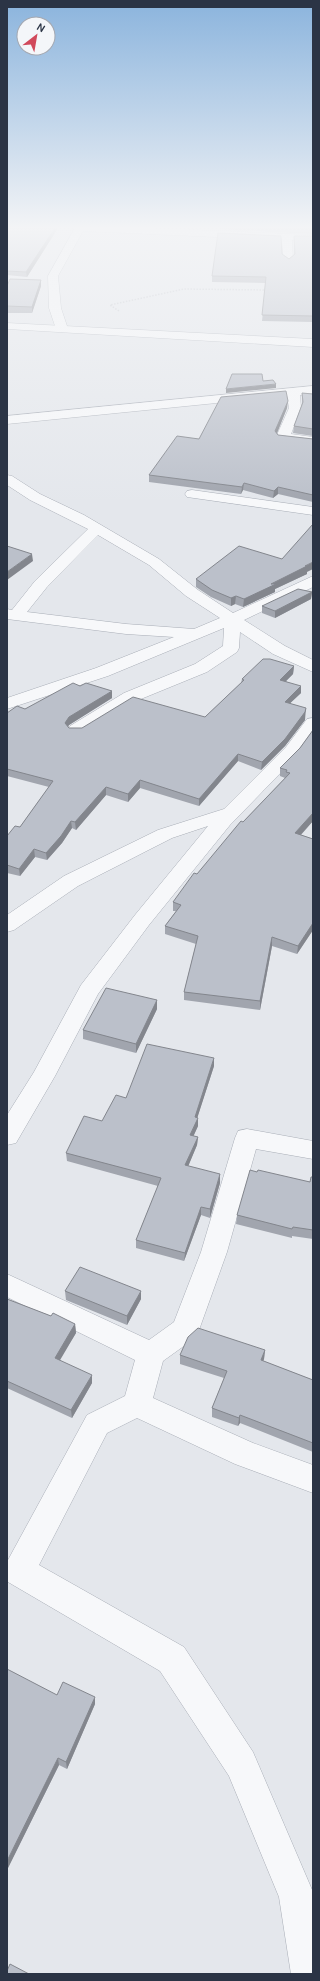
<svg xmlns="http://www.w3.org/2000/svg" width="320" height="1981" font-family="Karla,sans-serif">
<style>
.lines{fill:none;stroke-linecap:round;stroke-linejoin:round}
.minor-casing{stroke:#a9aeb7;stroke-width:1}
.tertiary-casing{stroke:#a9aeb7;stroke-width:1}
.path{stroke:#c2c5cb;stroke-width:1.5;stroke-dasharray:1.5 1.5;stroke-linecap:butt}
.minor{fill:#f7f8fa;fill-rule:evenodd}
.tertiary{fill:#f7f8fa;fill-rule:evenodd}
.wall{fill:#a1a5ae}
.shaded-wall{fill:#83868d}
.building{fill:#bbc0ca;stroke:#83868d}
</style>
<rect width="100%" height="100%" fill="#e4e7ec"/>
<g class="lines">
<g class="minor-casing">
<path id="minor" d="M75,228H149L313,235V241L292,240L293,260L288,263L283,260L282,240L83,231L58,276L61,308L68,329L62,332L56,329L49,308L48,276Z
M313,386V394L300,395L301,408L291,434L313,437V445L283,441L278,440L276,437L289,408L287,396L7,424V416Z
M7,475L12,476L40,494L84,515L159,559L198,590L233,613L313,576V587L244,620L285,646L313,660V672L273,654L240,632L239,648L237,652L207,672L136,701L82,734L76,735L70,734L67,730L70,726L124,693L195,664L223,646L224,628L108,676L7,709V698L96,668L174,637L126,634L7,619V609L12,610L35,581L88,529L30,500L7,485ZM98,535L149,565L186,596L220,618L194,629L126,624L27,612L47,587Z
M192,490L313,507V515L187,497L185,494L187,491Z
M313,718V735L298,755L230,825L149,925L98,994L55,1076L16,1143L7,1145V1115L34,1072L81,985L135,915L208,826L172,838L78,886L14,930L7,932V915L64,876L158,830L224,809L286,747L307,719Z
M247,1129L313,1141V1159L256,1149L227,1252L199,1330L195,1338L163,1361L153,1398L253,1443L313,1465V1493L235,1464L137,1418L107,1433L39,1565L184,1647L253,1752L313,1892V1974H291L279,1897L229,1776L160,1671L8,1582L7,1579L8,1560L87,1415L125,1396L135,1360L7,1297V1274L149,1340L174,1322L201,1252L235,1138L238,1131Z"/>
</g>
<g class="tertiary-casing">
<path id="tertiary" d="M7,323L313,339V347L7,329Z"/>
</g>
<path class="path" d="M119,311L110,305L184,289L267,290"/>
<use href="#minor" class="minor"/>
<use href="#tertiary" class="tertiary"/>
</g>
<path class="wall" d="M7,228H58L27,277L7,275Z
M212,228H313V234L219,229V228Z
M294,236H313V322L262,321L266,283L212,282V276L282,254L289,259L294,255Z
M41,280V286L32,313H7V286Z
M302,393L313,394V436L293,433L294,426L302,404Z
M287,408L277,433L278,435L313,439V502L278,494L273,498L243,490L241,494L149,482V475L199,439Z
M282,559L307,572V574L275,589V592L243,607L235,604L231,606L211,597L196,587V579Z
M312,592L311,599L275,618L262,613V606Z
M294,666L293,674L286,681L301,693L290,703L305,715V720L285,746L261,770L238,761L199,806L140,788L128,802L106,795L76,830L72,828L62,843L47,860L35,857L20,876L7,873V836L20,827L49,787L7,776V713L25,709L80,686L112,691V698L69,725L68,726L69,728H82L205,717L241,683L242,679Z
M313,730V821L301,835L313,839V930L297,954L272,946L260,1010L184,1000V992L196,944L165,934V926L176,911H173V902L197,874L243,822L285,778L280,776V768L300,748Z
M157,1000V1009L136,1053L83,1039V1030Z
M214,1058V1066L197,1118L198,1126L193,1136L198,1137L197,1145L188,1166L220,1183L210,1218L201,1215L184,1261L136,1248V1240L158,1186L67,1161L66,1153L102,1121L126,1098Z
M257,1172L310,1182L313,1177V1239L292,1236V1238L236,1224L237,1215Z
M65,1291L141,1299L127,1325L66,1300Z
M7,1299L51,1316L75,1324L76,1333L59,1360L92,1383L72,1418L7,1388Z
M265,1350L264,1359L263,1361L313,1380V1452L240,1423L238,1426L212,1417V1408L224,1378L180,1364V1355Z
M57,1695L95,1704L67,1769L59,1765L7,1870Z"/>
<path class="shaded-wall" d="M55,228H58L27,277L26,272Z
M41,280V286L32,313V307Z
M276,384V388L226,393V389Z
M288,401L287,408L275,438V431Z
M244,483L243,490L241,494L242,487Z
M278,487V494L273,498L274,491Z
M32,554L33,561L7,580V572Z
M313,562V569L307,572V574L275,589V592L243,607L244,599Z
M312,592L311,599L275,618V611Z
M236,596L235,604L231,606V598Z
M294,666L293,674L280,687V680Z
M301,686V693L284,709L285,702Z
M112,691V698L69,725L66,730L65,723L69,717Z
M306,708L305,720L285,746L261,770L262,762Z
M238,754V761L199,806V799Z
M140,780V788L128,802V794Z
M106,787V795L76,830L75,822Z
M313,813V821L295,841V833Z
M71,821L72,828L62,843L47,860L46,853Z
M34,849L35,857L20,876L19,869Z
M313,923V930L297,954L298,946Z
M272,937V946L260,1010V1001Z
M157,1000V1009L136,1053V1044Z
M214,1058V1066L195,1125V1117Z
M198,1118V1126L190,1144V1135Z
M198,1137L197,1145L185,1174V1165Z
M220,1174V1183L210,1218V1209Z
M201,1207V1215L184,1261L185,1253Z
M141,1291V1299L127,1325V1316Z
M75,1324L76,1333L56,1367L55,1358Z
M265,1350L264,1359L260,1369L261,1360Z
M92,1375V1383L72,1418L71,1410Z
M240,1415V1423L238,1426L239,1418Z
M95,1697V1704L67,1769L66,1762Z
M58,1758L59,1765L7,1870V1861Z"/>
<path class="building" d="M7,228H55L26,272L7,271Z
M218,233L281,236L282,254L289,259L295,254L294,236H313V316L262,315L266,277L212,276Z
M10,279L41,280L32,307L7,306V286Z
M232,374H262L263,381L273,380L276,384L226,389Z
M286,391L288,401L275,431L278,435L313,439V495L278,487L274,491L244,483L242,487L149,475L177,436L199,439L221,397Z
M302,393L313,394V429L294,426L303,402Z
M313,524V562L305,566H307L271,584H276L244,599L236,596L231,598L212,590L196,579L239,546L282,559Z
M7,546L32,554L7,572Z
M298,589L312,592L275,611L262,606Z
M263,659H270L294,666L280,680L301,686L285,702L306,708L305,712L285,739L262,762L238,754L199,799L140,780L128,794L106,787L75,822L71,821L61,836L46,853L34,849L19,869L7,865V836L15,826L20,827L53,781L7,769V713L17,706L25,709L73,683L80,686L86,683L112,691L69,717L65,723L69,728H82L133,697L205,717L244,680L242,679Z
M313,730V813L295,833L313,839V923L298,946L272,937L260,1001L184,992L198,936L165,926L181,905L173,902L194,873L197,874L241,821L243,822L290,773L286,772L287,770L280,768L300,748Z
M106,988L157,1000L136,1044L83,1030Z
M147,1044L214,1058L195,1117L198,1118L190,1135L198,1137L185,1165L220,1174L210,1209L201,1207L185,1253L136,1240L161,1178L66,1153L84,1116L102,1121L116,1095L126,1098Z
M250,1170L257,1172L258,1170L310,1182L311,1177H313V1230L293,1227L292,1229L237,1215Z
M80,1267L141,1291L127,1316L65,1291Z
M7,1299L51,1316L53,1313L75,1324L55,1358L92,1375L71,1410L7,1381Z
M198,1328L265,1350L261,1360L313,1380V1443L240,1415L239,1418L212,1408L227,1371L180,1355L188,1337Z
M7,1669L57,1695L63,1682L95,1697L66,1762L58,1758L7,1861Z
M10,1964L29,1974H7V1971Z"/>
<linearGradient id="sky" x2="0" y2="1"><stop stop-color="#8bb4dd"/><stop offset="0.45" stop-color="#f3f4f6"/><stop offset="1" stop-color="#f3f4f6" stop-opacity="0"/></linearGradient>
<rect width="320" height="505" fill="url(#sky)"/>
<rect width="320" height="1981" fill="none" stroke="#2b3445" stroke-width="16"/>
<g transform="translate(36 36) rotate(31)"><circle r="19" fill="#f4f6f9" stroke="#a4a8b1"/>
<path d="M0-3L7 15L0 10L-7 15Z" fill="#d1495b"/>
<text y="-6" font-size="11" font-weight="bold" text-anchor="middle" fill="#2b3445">N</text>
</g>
</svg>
